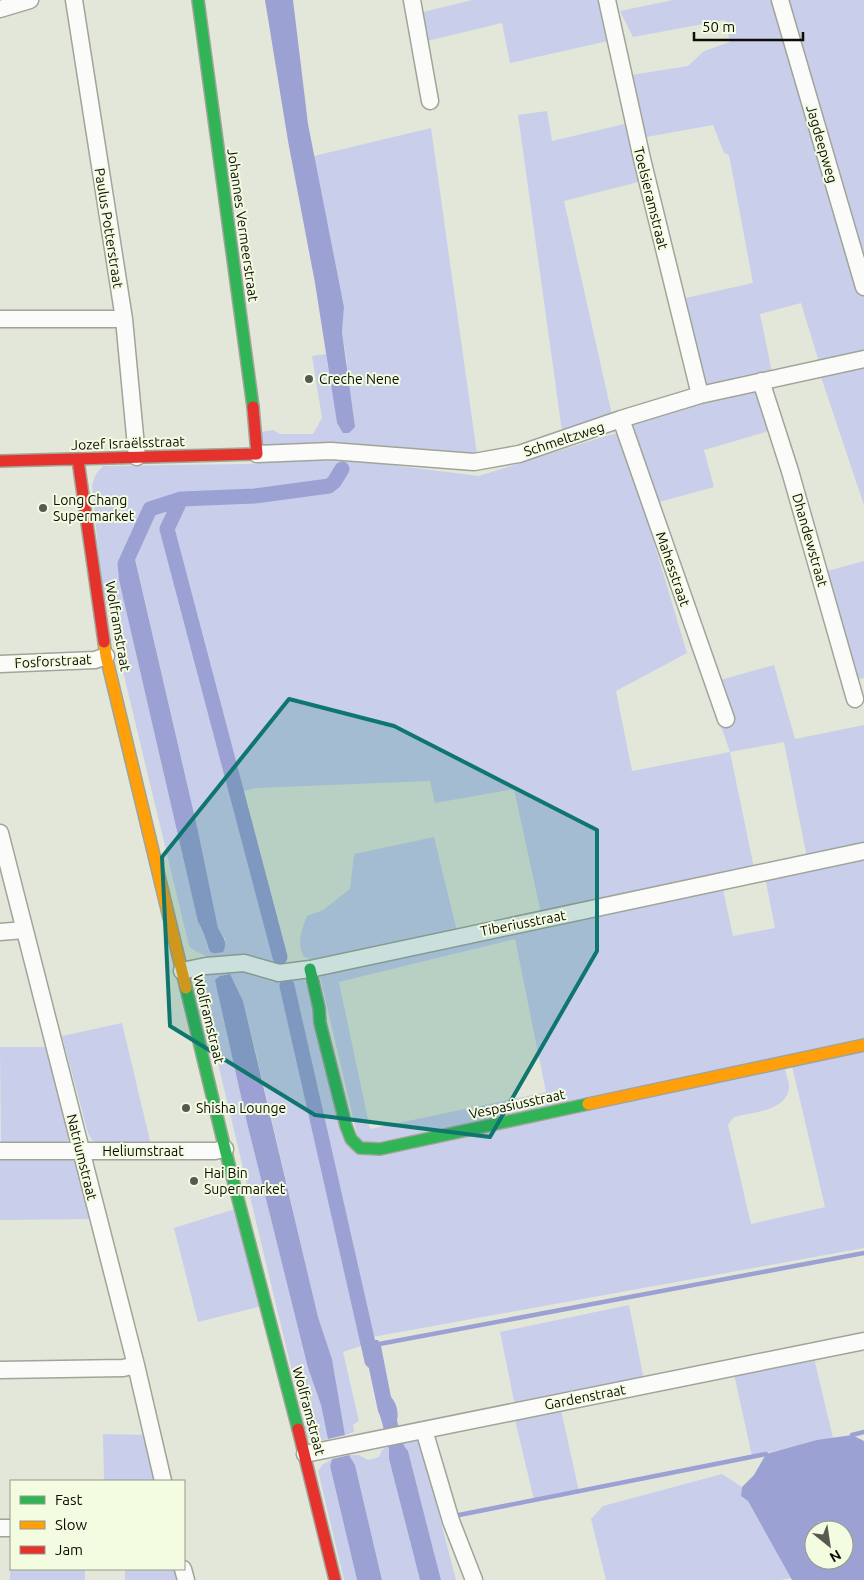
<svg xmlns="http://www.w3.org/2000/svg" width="864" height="1580" font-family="Ubuntu,sans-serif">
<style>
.green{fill:#c9ceeb;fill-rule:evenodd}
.water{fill:#9ca1d4;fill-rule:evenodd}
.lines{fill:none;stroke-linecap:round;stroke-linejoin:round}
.stream{stroke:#9ca1d4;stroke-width:4.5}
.canal{stroke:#9ca1d4;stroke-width:15}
.street-casing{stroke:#a0a499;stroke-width:19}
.fast-casing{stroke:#a0a499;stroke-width:14}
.slow-casing{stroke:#a0a499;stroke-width:14}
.jam-casing{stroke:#a0a499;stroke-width:14}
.street{stroke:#fbfbf9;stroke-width:16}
.fast{stroke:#30b455;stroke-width:11}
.slow{stroke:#ff9f0a;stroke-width:11}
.jam{stroke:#e5322d;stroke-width:11}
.marked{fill:#0f766e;fill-opacity:0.2;stroke:#0f766e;stroke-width:4;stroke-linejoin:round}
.poi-dot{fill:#57594f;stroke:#f3fbe0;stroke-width:2}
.labels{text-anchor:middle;stroke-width:4;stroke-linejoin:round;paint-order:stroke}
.street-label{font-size:14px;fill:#0b0d05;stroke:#f3fbe0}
.poi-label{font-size:14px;fill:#0b0d05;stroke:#f3fbe0;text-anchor:start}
</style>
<rect width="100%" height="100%" fill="#e3e7d9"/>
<path class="green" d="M472,0H599L608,41L510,63L502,23L423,42L419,13Z
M673,0H864V350L819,362L801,303L760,314L772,372L706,387L681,299L753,283L729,155L724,153L713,125L641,138L625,76L688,66L704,51L730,42L725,20L633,37L620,11Z
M547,111L552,141L629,123L642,181L564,201L612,415L562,431L518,115Z
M431,128L477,454L327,442L296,447L261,445V432L273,430L280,434H313L322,418L312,356L326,354L337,423L340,428L347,362L342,332L344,307L314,156Z
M864,368V505L821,377Z
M752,390L756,392L769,431L704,450L714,487L652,504L630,426L633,422Z
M618,433L622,436L687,653L616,691L632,771L730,752L706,684L774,665L795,739L864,725V846L807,858L784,742L730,752L754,868L541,914L514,789L435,803L430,781L256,788L236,793L281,963C260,966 203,962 189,946L101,580L92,485L96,474L103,466L248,464L287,460L367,462L479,476L606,436ZM127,552L132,554L135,558L198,831L218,928L226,940L208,950L206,939L198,922L119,580Z
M864,561V678L857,679L820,573Z
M434,837L457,931L318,961L304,957C296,944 302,928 307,916L323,910L350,889L354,854Z
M864,856V1040L375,1145L358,1139L320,977L323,973L722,885L733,936L775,928L765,877ZM515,939L546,1092L370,1129L339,982Z
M232,968L273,978L287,986L291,978L298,976L305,981L354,1149L785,1069C786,1074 788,1079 789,1084C790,1112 752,1112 734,1117L728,1125L751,1224L825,1207L792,1066L864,1050V1248L367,1338L364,1345L343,1352L359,1421L353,1425L354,1432L345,1435L332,1359L318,1318L256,1053L243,1001L235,984L218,994L247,1123L308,1368L321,1405L328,1439L316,1441L308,1438L202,997C200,971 212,971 232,968Z
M122,1023L151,1145L99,1144L92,1140L88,1133L62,1036Z
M0,1047H53L70,1138L65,1144H1Z
M0,1158H68L76,1162L94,1219L0,1220Z
M238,1208L262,1306L198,1322L174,1228Z
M629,1305L644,1380L515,1406L500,1332Z
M814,1358L833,1438L752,1456L734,1374Z
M561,1410L579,1491L534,1500L515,1420Z
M103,1434L146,1435L157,1481H104Z
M417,1440L422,1448L456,1580H441L408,1451L402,1443Z
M389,1446V1459L420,1580H382L355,1465L349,1455H359L368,1460L379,1457L382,1450Z
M332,1459L330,1466L357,1580H344L318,1471L322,1465Z
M722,1474L742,1487L741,1496L748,1501L791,1578L780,1580H606L591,1519L603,1506Z
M11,1533V1569H85V1580H10Z
M125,1569H177L180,1580H125Z"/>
<path class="water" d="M265,0H293L308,124L344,307L342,332L355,427L349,433H343L337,423L315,283L288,141Z
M127,552L132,554L135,559L198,831L218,928C223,937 228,942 223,952C206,956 210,949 205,937C203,932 201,927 198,922L119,580L118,565Z
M230,974L243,1001L318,1317L332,1359L345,1435L328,1439L321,1405L308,1368L247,1123L218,994L215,980L220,976Z
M370,1340H378L381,1346L391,1397C398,1405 399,1415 396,1424L387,1425L382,1420L378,1411L364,1345Z
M852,1435L864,1441V1580H792L748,1501L741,1496L742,1487L754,1475L766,1454L817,1440ZM814,1530H844V1560H814Z
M402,1443L408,1451L441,1580H420L389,1459V1446Z
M349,1455L355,1465L382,1580H357L330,1466L332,1459Z"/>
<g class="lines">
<path class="stream" d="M374,1345L864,1253
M852,1435L864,1432
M454,1516L766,1454"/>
<path class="canal" d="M181,499L167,529L280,957
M126,572L125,564L150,509L181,499L255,496L329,486L334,482L342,469
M287,986L372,1361
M385,1405L401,1464"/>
<g class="street-casing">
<path id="street" d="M74,0L124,319L137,457
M412,0L430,101
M607,0L642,159L700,395
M780,0L864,287
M0,9L30,0
M0,319H124
M761,381L790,471L855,699
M621,419L726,719
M257,454L331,451L474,462L519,454L621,419L700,395L864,359
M0,664L95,660L106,656
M0,833L136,1365L163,1481
M0,932L24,930
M182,971L206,966L244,963L279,973L310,969L864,851
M0,1151H215L225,1149
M0,1370L123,1368L136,1365
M424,1430L451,1521L474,1580
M305,1454L864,1341
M0,1528H11
M183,1569L186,1580"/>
</g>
<g class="fast-casing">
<path id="fast" d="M198,0L253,407
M310,969L319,1008L320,1023L346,1126L351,1139L360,1148L380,1149L588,1104
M186,988L225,1149L298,1429"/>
</g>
<g class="slow-casing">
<path id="slow" d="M104,642L106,656L186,988
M588,1104L864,1045"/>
</g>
<g class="jam-casing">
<path id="jam" d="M78,460L104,642
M0,461L257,454L253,407
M298,1429L335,1580"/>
</g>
<use href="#street" class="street"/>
<use href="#fast" class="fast"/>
<use href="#slow" class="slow"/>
<use href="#jam" class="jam"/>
</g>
<path class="marked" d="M289,699L394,726L597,830V951L490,1137L315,1115L170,1026L162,857Z"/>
<g class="poi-dot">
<circle cx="309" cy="379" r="5"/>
<circle cx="43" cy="508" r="5"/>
<circle cx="186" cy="1108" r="5"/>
<circle cx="194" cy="1181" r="5"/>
</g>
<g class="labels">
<g class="street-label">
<text transform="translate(822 144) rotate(74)" y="5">Jagdeepweg</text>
<text transform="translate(651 198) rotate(76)" y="5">Toelsieramstraat</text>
<text transform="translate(243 225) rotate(82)" y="5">Johannes Vermeerstraat</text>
<text transform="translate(109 228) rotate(81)" y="5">Paulus Potterstraat</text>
<text transform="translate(564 439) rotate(-18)" y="5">Schmeltzweg</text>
<text transform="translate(128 443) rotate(-2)" y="5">Jozef Israëlsstraat</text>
<text transform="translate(810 540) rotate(74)" y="5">Dhandewstraat</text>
<text transform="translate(673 569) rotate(71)" y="5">Mahesstraat</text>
<text transform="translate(118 626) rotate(80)" y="5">Wolframstraat</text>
<text transform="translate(53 661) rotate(-3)" y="5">Fosforstraat</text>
<text transform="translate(523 923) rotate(-11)" y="5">Tiberiusstraat</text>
<text transform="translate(209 1019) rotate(76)" y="5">Wolframstraat</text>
<text transform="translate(517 1104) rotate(-12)" y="5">Vespasiusstraat</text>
<text x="143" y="1156">Heliumstraat</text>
<text transform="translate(82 1157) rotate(76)" y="5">Natriumstraat</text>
<text transform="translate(585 1397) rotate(-11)" y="5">Gardenstraat</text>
<text transform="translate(309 1411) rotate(75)" y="5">Wolframstraat</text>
</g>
<g class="poi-label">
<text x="319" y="384">Creche Nene</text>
<text x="53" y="505">Long Chang<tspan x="53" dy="16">Supermarket</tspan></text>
<text x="196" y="1113">Shisha Lounge</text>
<text x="204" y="1178">Hai Bin<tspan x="204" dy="16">Supermarket</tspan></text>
</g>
</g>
<rect x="10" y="1480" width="175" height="90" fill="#f3fbe0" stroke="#969c88"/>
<rect x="20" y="1496" width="25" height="8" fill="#30b455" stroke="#969c88"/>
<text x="55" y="1505" font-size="15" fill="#0b0d05">Fast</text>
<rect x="20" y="1521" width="25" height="8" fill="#ff9f0a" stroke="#969c88"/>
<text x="55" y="1530" font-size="15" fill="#0b0d05">Slow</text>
<rect x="20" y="1546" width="25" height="8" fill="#e5322d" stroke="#969c88"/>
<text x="55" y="1555" font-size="15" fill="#0b0d05">Jam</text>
<g transform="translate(829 1545) rotate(150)"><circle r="24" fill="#f3fbe0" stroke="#969c88"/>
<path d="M0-4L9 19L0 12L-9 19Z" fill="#57594f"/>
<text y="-8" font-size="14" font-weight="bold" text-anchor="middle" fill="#0b0d05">N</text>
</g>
<path d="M694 32v8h109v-8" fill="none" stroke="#0b0d05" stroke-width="2.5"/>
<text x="702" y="32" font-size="15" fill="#0b0d05" stroke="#f3fbe0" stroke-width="4" paint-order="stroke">50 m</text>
</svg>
